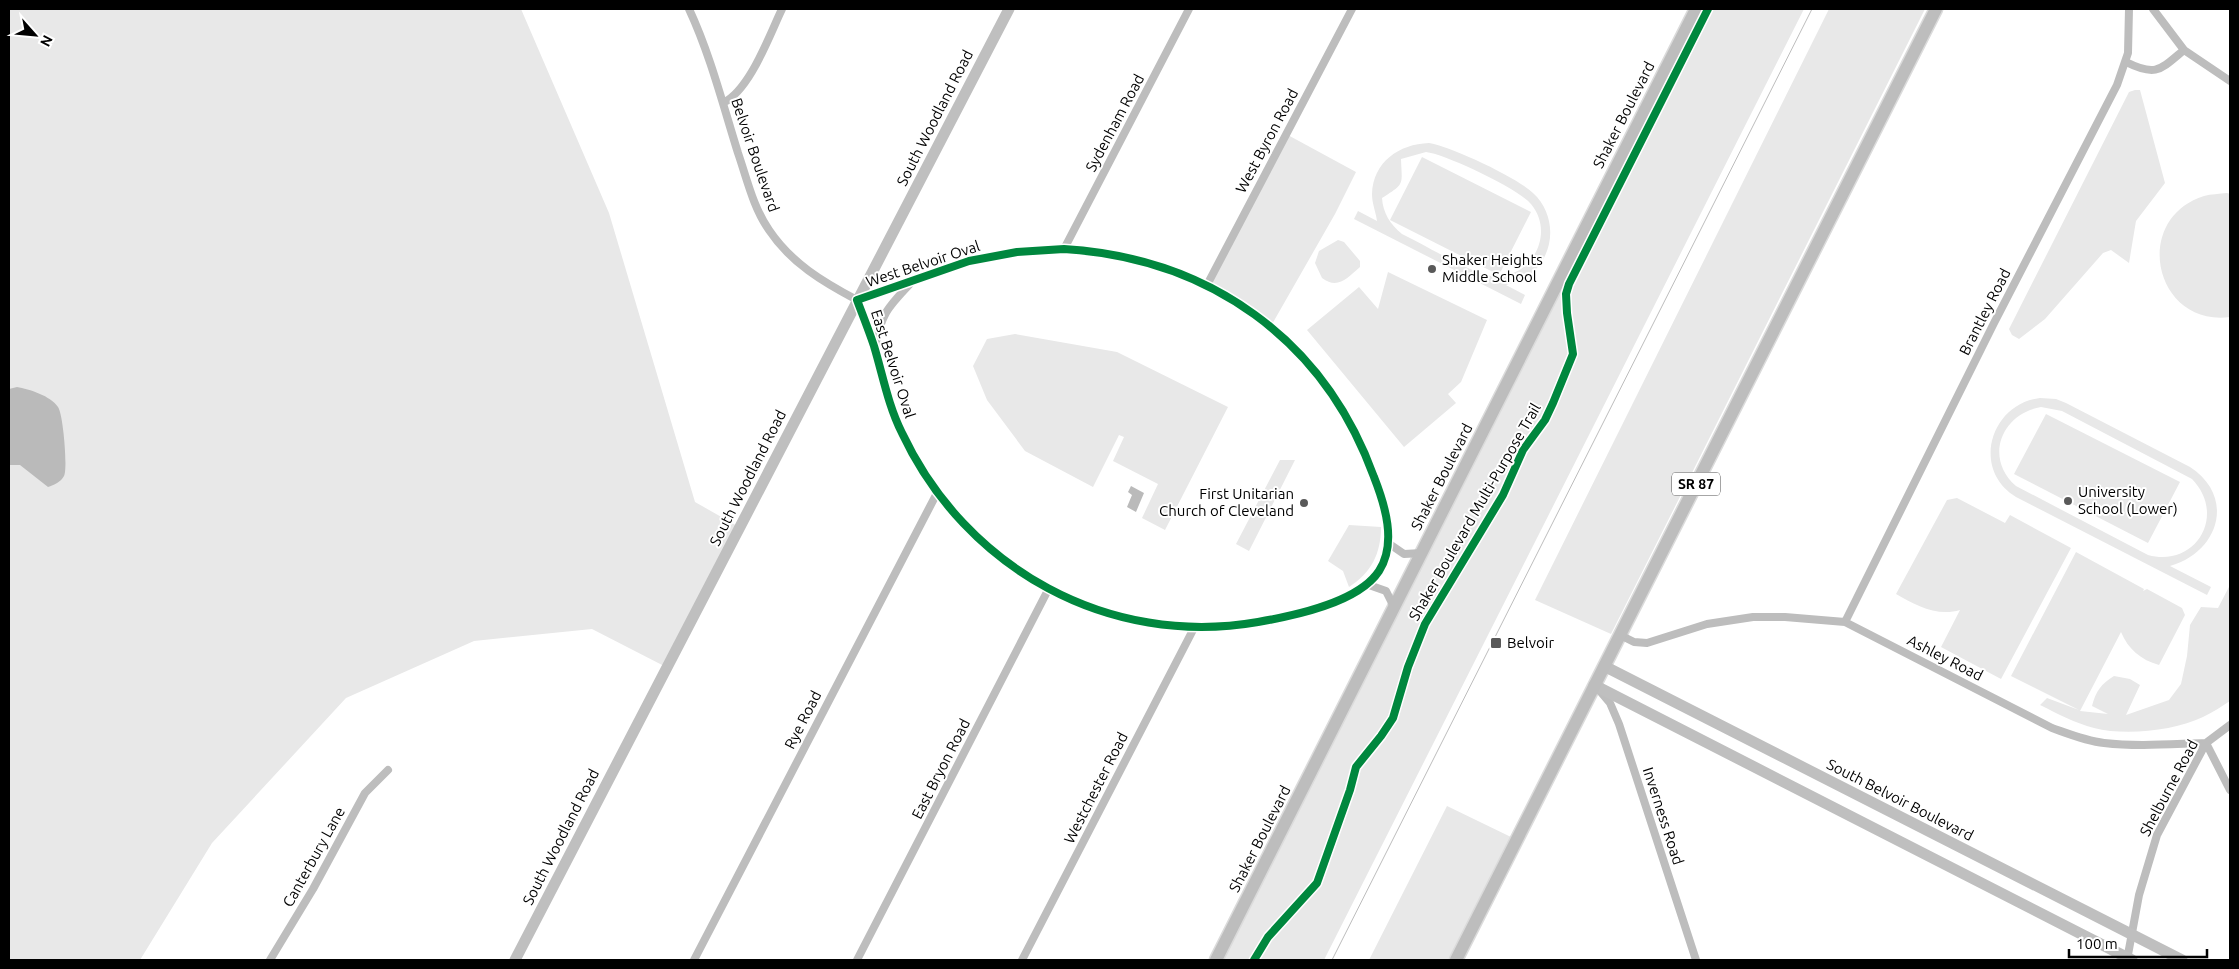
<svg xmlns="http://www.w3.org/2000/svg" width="2239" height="969" font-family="Ubuntu,sans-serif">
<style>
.green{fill:#e8e8e8;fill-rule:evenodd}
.water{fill:#bababa}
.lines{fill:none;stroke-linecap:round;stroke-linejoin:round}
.primary-casing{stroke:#dbdbdb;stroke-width:15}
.street{stroke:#bdbdbd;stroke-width:8}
.secondary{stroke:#bfbfbf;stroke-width:11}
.primary{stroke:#bdbdbd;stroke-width:12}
.tram{stroke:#bdbdbd;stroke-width:1}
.cycleway-casing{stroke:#fff;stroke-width:11}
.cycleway{stroke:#00873e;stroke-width:8}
.poi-dot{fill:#595959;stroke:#fff;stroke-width:2}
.labels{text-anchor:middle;stroke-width:4;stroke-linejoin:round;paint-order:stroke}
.shield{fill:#fff;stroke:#4c4c4c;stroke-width:1}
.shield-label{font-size:14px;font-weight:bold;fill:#000}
.street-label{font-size:15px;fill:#000;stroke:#fff}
.poi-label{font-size:15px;fill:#000;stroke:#fff;text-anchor:start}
</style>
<rect width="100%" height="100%" fill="#fff"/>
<path class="green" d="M9,9H521L609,213L695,502L739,527L666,667L592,629L474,641L346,698L212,843L140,960H9Z
M1696,9H1804L1324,960H1217Z
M1829,9H1925L1611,634L1535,600Z
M2135,90H2140L2165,183L2136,221L2129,263L2111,250L2103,253L2045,319L2019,339L2012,335L2009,329L2129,92Z
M1286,134L1356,172L1335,214L1271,326L1207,285Z
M1429,143C1450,146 1518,178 1533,193C1556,214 1556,251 1533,272C1525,279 1516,282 1506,285L1525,295L1521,304L1354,219L1358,211L1377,221C1376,212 1372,204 1372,194C1373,162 1399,144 1429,143ZM1426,152C1445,154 1519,189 1531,204C1556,234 1531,281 1491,276C1471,273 1423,244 1402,234C1390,224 1383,213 1382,198C1405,183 1402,186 1401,159Z
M1422,157L1531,212L1499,275L1390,220Z
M2227,193L2230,194V317C2154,327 2131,219 2204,196C2211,194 2219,194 2227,193Z
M1338,240L1344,242L1360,261V267C1347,278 1338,290 1322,278L1315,263L1319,251Z
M1388,272L1487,320L1461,382L1448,394L1456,403L1404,447L1307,330L1359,287L1378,309Z
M1015,334L1117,352L1228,407L1165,530L1142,518L1158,484L1113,461L1124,437L1119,435L1093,487L1025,451L987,400L973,366L987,339Z
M2040,398L2056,399L2066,403L2190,467C2236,497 2219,552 2170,566L2211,587L2207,595L2016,497C1971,470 1990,404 2040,398ZM2041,407L2062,411L2192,479C2227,515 2196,568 2148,555L2016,486C1984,458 2001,414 2041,407Z
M2046,414L2180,482L2148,543L2014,474Z
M1280,460H1295L1249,551L1236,544Z
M1957,498L2005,523L2010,515L2071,548L2001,679L1941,647L1960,610C1937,617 1915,605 1896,594L1947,500Z
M1349,525L1381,527C1381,554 1371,573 1349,587L1343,571L1328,561Z
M2076,552L2144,589L2143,591L2147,589L2182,608L2185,615L2159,665C2141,660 2128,649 2121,632L2080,711L2108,714L2092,706C2096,691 2101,684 2114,676L2130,679L2140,685L2126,715L2169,700L2181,684L2187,656L2190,625L2201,607L2218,608L2230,585V701C2221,707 2213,712 2203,717C2174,731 2125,736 2094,728C2075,723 2058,714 2040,705L2047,698L2079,710L2011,676Z
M1447,806L1511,837L1449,960H1369Z"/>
<path class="water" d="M17,387C29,389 51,396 58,407C63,413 68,469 64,476C61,482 54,485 48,487L20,465H9V389Z
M1131,486L1144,493L1136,512L1127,507L1132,495L1128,492Z"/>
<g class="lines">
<g class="primary-casing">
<path id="primary" d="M1216,960L1696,9
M1456,960L1936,9"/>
</g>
<path class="street" d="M689,9C710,54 723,105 738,153C747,179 753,207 769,230C791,263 823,282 857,300
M2153,9L2184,50L2230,81
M2126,62C2156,77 2160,70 2184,50
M723,103C750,90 769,36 782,9
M1064,249C1209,258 1324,339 1374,477C1385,505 1397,543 1379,571C1358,603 1293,616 1258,622C1109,648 966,569 902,433C888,405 883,376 874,346C869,331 863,316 857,300L969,261L1017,252Z
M1064,249L1189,9
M1207,285L1352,9
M875,347C881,315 887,308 909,285
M1388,543L1404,554L1422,553
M1366,584L1386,591L1394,607
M1845,622L1994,323L2117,85L2128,53L2129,9
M1620,635L1634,642L1647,643L1707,624L1753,617H1785L1845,622L2052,728C2069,734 2086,741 2104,743C2138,747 2172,744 2206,743L2230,790
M1599,690L1610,703L1619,724L1696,960
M270,960L313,889L365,793L388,770
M694,960L937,493
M857,960L1048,590
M1022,960L1194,628
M2127,960L2139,895L2157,835L2206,743L2230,725"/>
<path class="secondary" d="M1604,666L2182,960
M1594,685L2132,960
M515,960L1009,9"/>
<use href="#primary" class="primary"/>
<path class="tram" d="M1332,960L1812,9"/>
<g class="cycleway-casing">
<path id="cycleway" d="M1064,249C1209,258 1324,339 1374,477C1385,505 1397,543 1379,571C1358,603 1293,616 1258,622C1109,648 966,569 902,433C888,405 883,376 874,346C869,331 863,316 857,300L969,261L1017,252Z
M1254,960L1268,937L1317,883L1350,790L1356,767L1381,736L1393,718L1408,667L1425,624L1503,495L1523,450L1545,420L1553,403L1573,354L1567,313L1566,294L1569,284L1708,9"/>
</g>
<use href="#cycleway" class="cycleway"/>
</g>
<g class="poi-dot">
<circle cx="1432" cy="269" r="5"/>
<circle cx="2068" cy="501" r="5"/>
<circle cx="1304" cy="503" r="5"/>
<rect x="1490" y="637" width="12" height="12" rx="2.5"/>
</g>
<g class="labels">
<rect class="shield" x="1672" y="472.5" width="48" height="23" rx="4"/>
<g class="shield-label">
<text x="1696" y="489">SR 87</text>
</g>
<g class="street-label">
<text transform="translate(1624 115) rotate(-63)" y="5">Shaker Boulevard</text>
<text transform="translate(935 118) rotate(-63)" y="5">South Woodland Road</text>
<text transform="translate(1115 123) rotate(-62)" y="5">Sydenham Road</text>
<text transform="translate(1267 141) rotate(-62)" y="5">West Byron Road</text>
<text transform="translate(755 155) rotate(71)" y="5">Belvoir Boulevard</text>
<text transform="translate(923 264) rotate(-18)" y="5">West Belvoir Oval</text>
<text transform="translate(1985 312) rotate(-63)" y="5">Brantley Road</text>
<text transform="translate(893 364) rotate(72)" y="5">East Belvoir Oval</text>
<text transform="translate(1442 477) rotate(-63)" y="5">Shaker Boulevard</text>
<text transform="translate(748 478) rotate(-63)" y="5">South Woodland Road</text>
<text transform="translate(1475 512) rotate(-60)" y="5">Shaker Boulevard Multi-Purpose Trail</text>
<text transform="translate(1945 658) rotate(27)" y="5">Ashley Road</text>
<text transform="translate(803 720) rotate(-63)" y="5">Rye Road</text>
<text transform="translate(941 769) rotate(-63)" y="5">East Bryon Road</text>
<text transform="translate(1096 788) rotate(-63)" y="5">Westchester Road</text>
<text transform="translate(2169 788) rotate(-62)" y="5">Shelburne Road</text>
<text transform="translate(1900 800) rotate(27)" y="5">South Belvoir Boulevard</text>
<text transform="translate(1663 816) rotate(72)" y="5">Inverness Road</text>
<text transform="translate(561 837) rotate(-63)" y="5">South Woodland Road</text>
<text transform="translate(1260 839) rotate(-63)" y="5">Shaker Boulevard</text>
<text transform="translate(314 857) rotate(-61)" y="5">Canterbury Lane</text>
</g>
<g class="poi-label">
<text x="1442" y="265">Shaker Heights<tspan x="1442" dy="17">Middle School</tspan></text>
<text x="2078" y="497">University<tspan x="2078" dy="17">School (Lower)</tspan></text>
<text x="1294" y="499" text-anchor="end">First Unitarian<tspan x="1294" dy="17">Church of Cleveland</tspan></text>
<text x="1507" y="648">Belvoir</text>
</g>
</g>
<rect width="2239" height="969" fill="none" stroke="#000000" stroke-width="20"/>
<g transform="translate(35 35) rotate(117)" stroke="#ffffff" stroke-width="4" paint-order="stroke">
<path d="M0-4L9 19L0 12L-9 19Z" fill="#000000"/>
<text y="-8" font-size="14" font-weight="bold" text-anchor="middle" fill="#000000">N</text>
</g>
<path d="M2069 949v8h138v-8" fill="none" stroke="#000000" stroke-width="2.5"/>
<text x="2076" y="949" font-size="15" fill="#000000" stroke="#ffffff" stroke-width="4" paint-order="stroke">100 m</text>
</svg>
